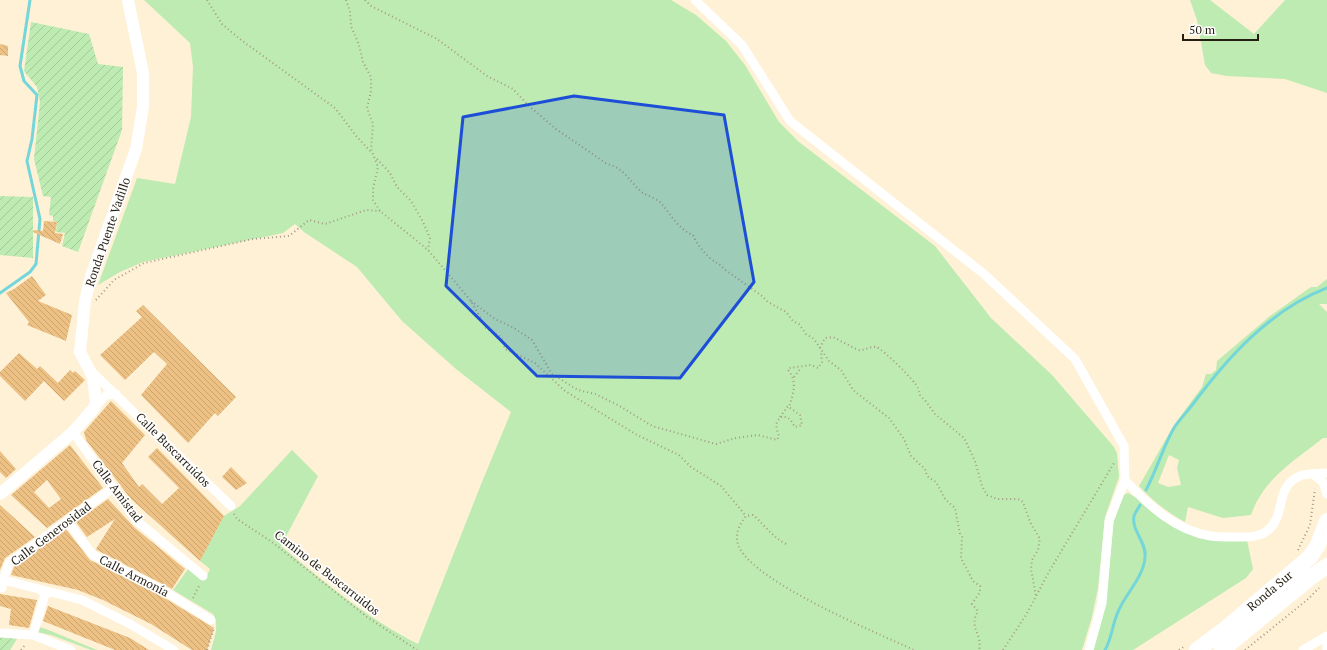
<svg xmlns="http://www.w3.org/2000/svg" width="1327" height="650" font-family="'PT Serif',serif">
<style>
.grass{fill:#bdebb1;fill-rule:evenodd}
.garden{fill:url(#garden-furrows)}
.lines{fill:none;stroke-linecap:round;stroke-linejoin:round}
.stream{stroke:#75d6d9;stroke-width:3}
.building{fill:url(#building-back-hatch);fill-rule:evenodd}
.path{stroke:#a59b86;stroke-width:2;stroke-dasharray:1 3;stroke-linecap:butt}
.street{stroke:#fff;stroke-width:9}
.secondary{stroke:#fff;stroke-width:12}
.highway{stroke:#fff;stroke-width:16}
.marked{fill:#1d4ed8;fill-opacity:0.2;stroke:#1d4ed8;stroke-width:3;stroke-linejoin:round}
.labels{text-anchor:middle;stroke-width:3.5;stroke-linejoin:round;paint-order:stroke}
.street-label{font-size:12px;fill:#251f12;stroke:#fff}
</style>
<defs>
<pattern id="garden-furrows" width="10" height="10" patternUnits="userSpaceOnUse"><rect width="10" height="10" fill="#bdebb1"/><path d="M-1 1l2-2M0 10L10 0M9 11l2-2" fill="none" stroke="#a2c997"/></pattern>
<pattern id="building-back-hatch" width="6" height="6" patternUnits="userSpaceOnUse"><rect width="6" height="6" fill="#edc084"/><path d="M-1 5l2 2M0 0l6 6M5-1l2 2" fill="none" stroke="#cba571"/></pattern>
</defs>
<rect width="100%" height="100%" fill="#fef1d6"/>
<path class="grass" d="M144,0H671L696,15L726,41L745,65L779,122L799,142L935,246L991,318L1052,375L1114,447L1117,453L1119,477L1105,517L1098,588L1092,617L1082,650H211C214,638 220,626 213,614L173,590L188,569L205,580L210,569L200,561L224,516L240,506L292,450L318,476L281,546C324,582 368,619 418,644L482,482L511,412L456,369L402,321L357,267L304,232L295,224L283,233L143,262L120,272L98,285L137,178L175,184L191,117L193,67L190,43Z
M1190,0H1210L1254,34L1285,0H1327V93L1285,79L1227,76L1211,73L1205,65L1197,20Z
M1327,279V304H1319L1327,312V438H1323C1293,462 1264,478 1251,515L1223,518L1188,507L1185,522C1167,512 1153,501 1139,486L1174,425L1202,387L1206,374H1211L1216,370L1217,361L1270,316L1311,287H1317ZM1169,455L1179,460L1177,468L1181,485L1168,487L1158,483Z
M1128,493L1209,540H1247L1253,569L1246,578L1133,650H1093L1105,604L1114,520L1123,495Z
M39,627L46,629L97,650H91L51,635L37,632Z"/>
<path class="garden" d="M31,22L89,34L98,64L123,67L122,130L78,252L62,246L65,233L56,232L57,222L53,221V216L49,215L51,197L43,196L34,159L40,102L37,87L24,71Z
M0,196L33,197V258L0,255Z
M0,636L17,639L10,650H0Z"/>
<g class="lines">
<path class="stream" d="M0,293L30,272L36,264L40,219L27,161L32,139L37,95L24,81L20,66L30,0
M1146,490C1156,471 1164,445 1174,428C1179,420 1187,412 1193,404C1228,357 1270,310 1327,288
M1105,650C1112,638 1112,625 1118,612C1125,594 1144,577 1145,557C1147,543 1131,530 1134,516C1135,512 1139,508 1140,505"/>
</g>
<path class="building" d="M0,44L8,46V56L0,55Z
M44,221L57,222L55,233L63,234L60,244L33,232L34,230L43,231Z
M32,276L46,295L38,301L72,315L66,341L27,325L29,322L6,293L14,289Z
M143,305L236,397L218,416L215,413L188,443L141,395L167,364L154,352L125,380L100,355L142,317L136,311Z
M19,353L37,369L40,366L58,383L70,370L73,373L75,371L85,380L64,401L44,381L25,401L0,376V372Z
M111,401L145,435L122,463L139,487L142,484L162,504L179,488L148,457L157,448L224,516L200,561L130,498L86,440L84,432Z
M70,445L103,488L47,528L11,495ZM47,480L61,499L49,508L34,492Z
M0,451L16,469L6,478L0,472Z
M231,467L247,483L236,490L222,477Z
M108,499L135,528L185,569L172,589L97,550L96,549L115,519L87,537L76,522Z
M0,505L35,537L5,558L0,570Z
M66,529L90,560L158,594L214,628L207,650H192L151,624L103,600L78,590L11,575L14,567Z
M0,594L37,600L29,628L9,625L11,609L0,606Z
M48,606L130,638L149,650H115L43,621Z"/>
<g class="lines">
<path class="path" d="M207,0L222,24L241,40L335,108L357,137L373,154
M346,0L350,11L351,26L359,45L363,62L371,77V91L367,108L373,124L371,149L378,167L373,189V200L380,211L428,250L471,301L486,328L501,337L505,349L535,363L565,391L637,435L679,455L691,467L721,486L746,516
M365,0L371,6L437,39L487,76L513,89L529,106L556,129L607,164C624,167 630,183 643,193C649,196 657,199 662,204C671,215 679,230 693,235C696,243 704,253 711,259C716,263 720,264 724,269L762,296L768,302L786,312L793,321L799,324L806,334L814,339L829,361L841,370L853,390L889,418L904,439L911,456L925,469L927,476L936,482L945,499L955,508L960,534L962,537L961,558L973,581L980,586V592L972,604L978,611C968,628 983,634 979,650
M377,159L390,173L397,187L411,201L423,222L430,238L428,250
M96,300L114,280L144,263L253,239L289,236L309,220L325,224L366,210L380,211
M471,301L495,319L514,328L532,340L552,374L578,390L595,394L618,405L652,426L716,444L736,438L758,435L777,440L779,436C776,428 774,421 783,416L790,419L795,427L802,425L800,415L789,407C793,394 798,382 788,370L789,368L811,365L818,368L822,362L821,352
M820,348L825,338L833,337L858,350C865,351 869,346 876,347C882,348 916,382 918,388C920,392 919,394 921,397L925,400L935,414L964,438L975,461L982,486L987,495L997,499H1018L1023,502L1030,522L1040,539L1038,550L1032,560L1031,569L1036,596
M794,377L801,368
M780,417L788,406
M234,514L237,519L272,542L367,617L417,650
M786,544C771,536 765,525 753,515L746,516C739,525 734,535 739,547C756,583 875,632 914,650
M1298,550L1310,525L1315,489
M193,598L200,584
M21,650L26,644
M207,650L214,628
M1003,650L1026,615L1050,570L1114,463
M1179,650L1185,646
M1245,650L1307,600L1319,588"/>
<path class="street" d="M695,0L742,45L790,121L984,274L1075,359L1124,446L1125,480L1109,521L1102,603L1089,650
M91,371L231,506
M94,408L106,395L116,394
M73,432L137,521L203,576
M1313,474L1323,482L1327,494
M1125,480C1148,505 1176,531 1211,536C1218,537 1227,537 1235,537C1246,537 1258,538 1267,531C1287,516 1274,486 1300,476C1308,473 1318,474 1327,473
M67,521L93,555L161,589L211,620
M0,579L82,600L130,624L174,650
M2,588L3,580L9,563L113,488
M0,633L33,635L71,650
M33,635L46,591H41
M1327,640V650
M1303,650L1327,636"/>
<path class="secondary" d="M0,494L73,432L94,408L96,403L93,377L80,352L85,301L91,276L136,149L143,107V73L128,0"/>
<path class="highway" d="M1197,650L1224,630L1310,557L1318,545L1327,521
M1222,650L1311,577L1327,566"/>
</g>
<path class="marked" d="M574,96L724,115L754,282L680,378L537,376L446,286L463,117Z"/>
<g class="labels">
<g class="street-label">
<text transform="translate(108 232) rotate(-71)" y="4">Ronda Puente Vadillo</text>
<text transform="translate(173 450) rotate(45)" y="4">Calle Buscarruidos</text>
<text transform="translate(117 491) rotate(53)" y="4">Calle Amistad</text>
<text transform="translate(51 534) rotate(-37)" y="4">Calle Generosidad</text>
<text transform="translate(327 573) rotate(38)" y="4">Camino de Buscarruidos</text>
<text transform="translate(134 576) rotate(27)" y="4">Calle Armonía</text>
<text transform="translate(1270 591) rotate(-40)" y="4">Ronda Sur</text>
</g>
</g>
<path d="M1183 34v6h75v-6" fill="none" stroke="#251f12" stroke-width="2"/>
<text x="1189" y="34" font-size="12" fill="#251f12" stroke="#ffffff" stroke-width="3" paint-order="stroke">50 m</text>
</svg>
